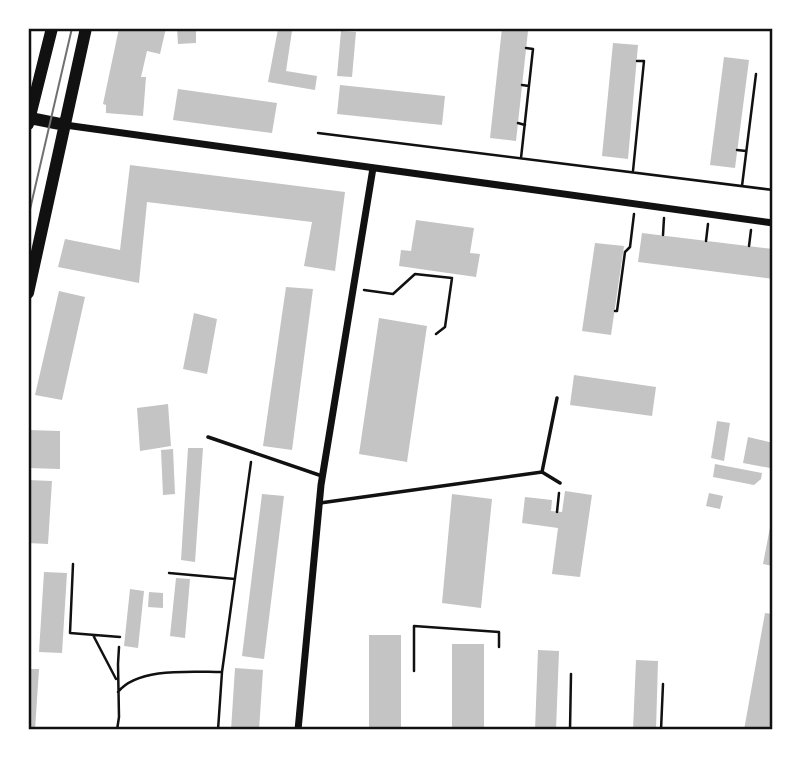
<svg xmlns="http://www.w3.org/2000/svg" width="801" height="758" font-family="'Fira Sans Condensed',sans-serif">
<style>
.building{fill:#c4c4c4}
.lines{fill:none;stroke-linecap:round;stroke-linejoin:round}
.path{stroke:#111;stroke-width:2.5}
.service{stroke:#111;stroke-width:3.5}
.minor{stroke:#111;stroke-width:7}
.primary{stroke:#111;stroke-width:12}
.tram{stroke:#707070;stroke-width:2}
.neatline{fill:none;stroke:#111;stroke-width:2.5}
</style>
<rect width="100%" height="100%" fill="#fff"/>
<path class="building" d="M119,28H166L160,54L147,51L141,77H146L143,116L106,113V105L103,104Z
M177,28H196V43L178,44Z
M296,28H340L341,31H296Z
M502,28L528,31L516,141L490,138Z
M278,29L292,31L286,71L317,76L315,90L268,82Z
M341,31L356,32L352,77L337,76Z
M613,43L638,45L628,159L602,156Z
M724,57L749,60L735,168L710,165Z
M340,85L445,96L442,125L337,114Z
M178,89L277,103L272,133L173,120Z
M130,165L345,192L335,271L304,266L312,222L147,202L139,283L58,267L65,239L120,250Z
M416,220L474,228L470,253L480,254L476,277L399,266L401,250L411,251Z
M642,233L773,249V279L638,262Z
M595,243L624,246L611,335L582,331Z
M286,287L313,289L292,450L263,446Z
M59,291L85,297L62,400L35,395Z
M194,313L217,319L207,374L183,369Z
M379,318L427,326L407,462L359,454Z
M574,375L656,387L652,416L570,405Z
M168,404L171,446L140,451L137,408Z
M717,421L730,423L724,461L711,458Z
M28,430L60,431V469L28,468Z
M748,437L773,443L770,468L743,463Z
M188,448H203L195,562L181,560Z
M173,449L175,494L163,495L161,450Z
M715,464L762,473L761,479L754,485L713,477Z
M28,480L52,481L48,544L28,543Z
M565,491L592,495L580,577L552,574L558,528L522,523L525,497L552,500L551,511L562,512Z
M709,493L723,496L720,509L706,506Z
M262,494L284,496L264,659L242,656Z
M452,494L492,499L481,608L442,603Z
M772,517L773,518V566L763,564Z
M44,572L67,573L62,653L39,652Z
M176,578L190,579L185,638L170,636Z
M130,589L144,591L138,648L124,646Z
M149,592L163,593V608L148,607Z
M765,613L773,614V709L769,730H744Z
M369,635H401V730H369Z
M452,644H484V730H452Z
M538,650L559,651L556,730H535Z
M636,660L658,661L656,730H633Z
M235,668L263,670L259,730H231Z
M28,669H39L35,730H28Z"/>
<g class="lines">
<path class="path" d="M522,85L529,86
M518,123L525,125
M318,133L773,190
M737,150L746,151
M521,158L533,49L526,48
M633,171L644,61H637
M742,186L756,74
M663,235L664,218
M706,241L708,224
M749,246L751,230
M364,290L393,294L415,274L452,278L445,327L436,334
M615,311H617L625,252L630,247L634,214
M557,512L559,493
M73,564L70,633L120,637
M169,573L235,579
M93,635L116,679
M414,671V626L499,632V647
M118,692C138,667 192,672 221,672
M117,730L119,717L118,664L119,647
M218,730L222,672L251,462
M570,730L571,674
M661,730L663,684"/>
<path class="service" d="M208,437L322,476
M542,472L557,398
M320,503L542,472L560,483"/>
<path class="minor" d="M65,125L773,223
M298,730L321,485L373,168"/>
<path class="primary" d="M30,118L65,125
M28,124L52,28
M28,293L86,28"/>
<path class="tram" d="M28,218L72,28"/>
</g>
<rect width="801" height="758" fill="none" stroke="#ffffff" stroke-width="60"/>
<rect x="30" y="30" width="741" height="698" class="neatline"/>
</svg>
